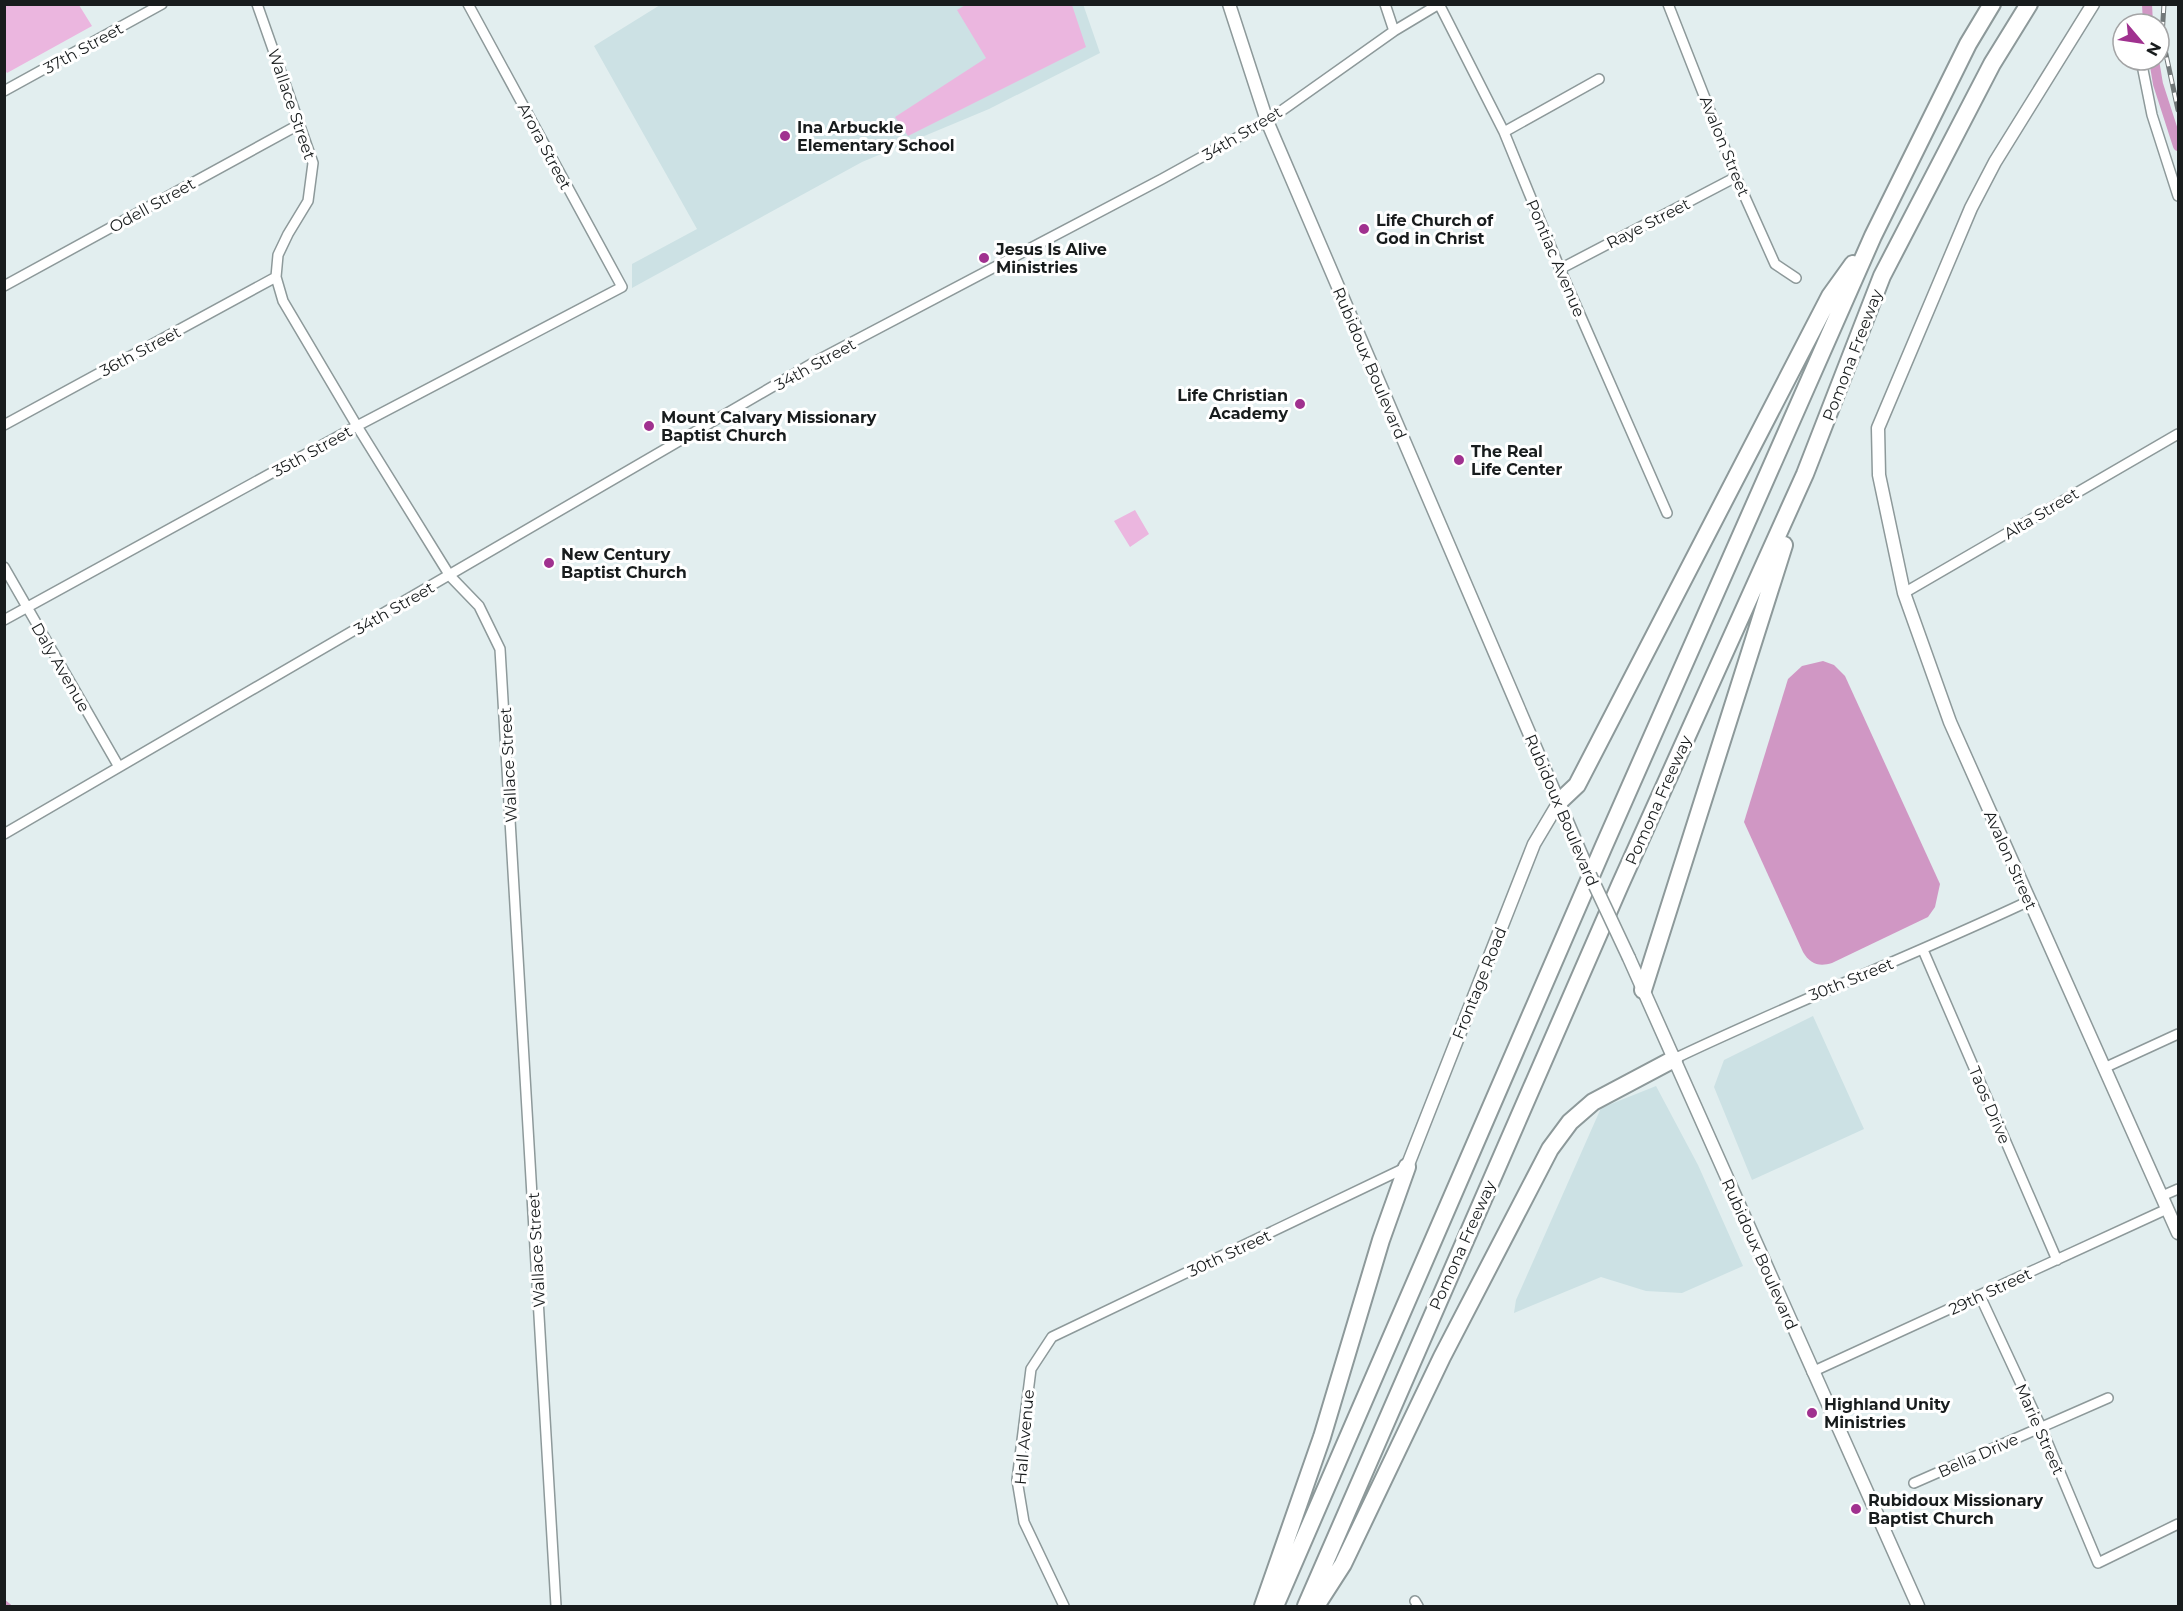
<svg xmlns="http://www.w3.org/2000/svg" width="2183" height="1611" font-family="Montserrat,sans-serif">
<style>
.built{fill:#cce1e4}
.green{fill:#ebb6df}
.water{fill:#d097c4}
.lines{fill:none;stroke-linecap:round;stroke-linejoin:round}
.stream{stroke:#d097c4;stroke-width:3}
.canal{stroke:#d097c4;stroke-width:10}
.street-casing{stroke:#8d999a;stroke-width:12}
.secondary-casing{stroke:#8d999a;stroke-width:15}
.highway-casing{stroke:#8d999a;stroke-width:20}
.street{stroke:#fff;stroke-width:9}
.secondary{stroke:#fff;stroke-width:12}
.highway{stroke:#fff;stroke-width:16}
.rail-casing{stroke:#72797a;stroke-width:5}
.rail{stroke:#fff;stroke-width:3;stroke-dasharray:9;stroke-linecap:butt}
.secondary-bridge-casing{stroke:#8d999a;stroke-width:15;stroke-linecap:butt}
.secondary-bridge{stroke:#fff;stroke-width:12}
.poi-dot{fill:#a0318f;stroke:#fff;stroke-width:2}
.labels{text-anchor:middle;stroke-width:6;stroke-linejoin:round;paint-order:stroke}
.street-label{font-size:16px;fill:#181c1d;stroke:#fff}
.poi-label{font-size:16px;font-weight:bold;fill:#181c1d;stroke:#fff;text-anchor:start}
</style>
<rect width="100%" height="100%" fill="#e2eeef"/>
<path class="built" d="M1083,4L1100,53L989,109L862,162L632,288V264L697,229L594,46L660,5Z
M1813,1016L1864,1129L1752,1180L1714,1087L1724,1060Z
M1656,1086L1698,1165L1743,1266L1682,1293L1646,1291L1601,1277L1514,1313L1516,1300L1601,1108Z"/>
<path class="green" d="M967,4L1072,5L1086,47L908,136L895,117L986,58L957,10Z
M4,5H79L92,26L7,73L4,69Z
M1135,510L1149,534L1130,547L1114,521Z"/>
<path class="water" d="M1823,661L1834,665L1845,676L1940,884L1935,907L1928,917L1832,963C1819,967 1810,964 1803,952L1744,822L1788,679L1802,666Z"/>
<g class="lines">
<path class="stream" d="M4,1601L10,1606"/>
<path class="canal" d="M2147,4L2148,24
M2154,60L2158,84L2178,146"/>
<g class="street-casing">
<path id="street" d="M257,4L313,163L308,201L288,234L278,255L276,277L283,301L357,426L450,576L479,606L500,649L556,1606
M1385,4L1394,31
M1439,4L1504,132L1560,269L1667,513
M1668,4L1736,177L1775,264L1796,278
M2141,60L2152,115L2178,196
M4,91L162,4
M1504,132L1599,79
M1560,269L1736,177
M4,286L300,124
M4,425L276,277
M4,567L119,767
M1904,593L2178,434
M4,620L357,426L622,287L468,4
M4,834L820,359L1162,179L1267,121L1394,31L1439,4
M1923,950L2057,1260
M1674,1059C1791,1003 1912,956 2029,901
M2104,1068L2178,1034
M2162,1196L2178,1189
M1980,1296L2041,1427L2098,1563L2178,1524
M1812,1372L2167,1209
M1914,1483L2108,1398
M1415,1601L1418,1606
M1064,1606L1024,1522L1017,1480L1031,1369L1052,1337L1407,1167"/>
</g>
<g class="secondary-casing">
<path id="secondary" d="M1229,4L1267,121L1590,875
M2093,4L1995,162L1971,208L1878,428L1879,475L1904,593L1950,722L2178,1233
M1629,958L1918,1606
M1407,1167L1534,844L1559,802"/>
</g>
<g class="highway-casing">
<path id="highway" d="M1559,802L1577,785L1830,296L1853,264
M1643,990L1784,545
M1263,1606L1322,1437L1381,1240L1407,1167
M1275,1606L1603,848L1873,236L1968,44L1992,4
M1306,1606L1620,885L1805,474L1882,276L1992,64L2029,4
M1316,1606L1343,1564L1442,1357L1550,1149L1570,1122L1593,1102L1674,1059"/>
</g>
<use href="#street" class="street"/>
<use href="#secondary" class="secondary"/>
<use href="#highway" class="highway"/>
<g class="rail-casing">
<path id="rail" d="M2164,4L2162,36L2178,110"/>
</g>
<use href="#rail" class="rail"/>
<g class="secondary-bridge-casing">
<path id="secondary-bridge" d="M1590,875L1629,958"/>
</g>
<use href="#secondary-bridge" class="secondary-bridge"/>
</g>
<g class="poi-dot">
<circle cx="785" cy="136" r="6"/>
<circle cx="1364" cy="229" r="6"/>
<circle cx="984" cy="258" r="6"/>
<circle cx="1300" cy="404" r="6"/>
<circle cx="649" cy="426" r="6"/>
<circle cx="1459" cy="460" r="6"/>
<circle cx="549" cy="563" r="6"/>
<circle cx="1812" cy="1413" r="6"/>
<circle cx="1856" cy="1509" r="6"/>
</g>
<g class="labels">
<g class="street-label">
<text transform="translate(83 48) rotate(-29)" y="6">37th Street</text>
<text transform="translate(292 104) rotate(71)" y="6">Wallace Street</text>
<text transform="translate(1242 133) rotate(-31)" y="6">34th Street</text>
<text transform="translate(545 146) rotate(62)" y="6">Arora Street</text>
<text transform="translate(1725 146) rotate(68)" y="6">Avalon Street</text>
<text transform="translate(152 205) rotate(-29)" y="6">Odell Street</text>
<text transform="translate(1648 223) rotate(-27)" y="6">Raye Street</text>
<text transform="translate(1556 258) rotate(67)" y="6">Pontiac Avenue</text>
<text transform="translate(140 351) rotate(-28)" y="6">36th Street</text>
<text transform="translate(1852 355) rotate(-69)" y="6">Pomona Freeway</text>
<text transform="translate(1370 363) rotate(67)" y="6">Rubidoux Boulevard</text>
<text transform="translate(815 364) rotate(-29)" y="6">34th Street</text>
<text transform="translate(312 451) rotate(-29)" y="6">35th Street</text>
<text transform="translate(2041 513) rotate(-31)" y="6">Alta Street</text>
<text transform="translate(394 608) rotate(-30)" y="6">34th Street</text>
<text transform="translate(61 667) rotate(60)" y="6">Daly Avenue</text>
<text transform="translate(508 765) rotate(-93)" y="6">Wallace Street</text>
<text transform="translate(1658 800) rotate(-66)" y="6">Pomona Freeway</text>
<text transform="translate(1562 810) rotate(67)" y="6">Rubidoux Boulevard</text>
<text transform="translate(2011 860) rotate(66)" y="6">Avalon Street</text>
<text transform="translate(1851 979) rotate(-22)" y="6">30th Street</text>
<text transform="translate(1479 983) rotate(-68)" y="6">Frontage Road</text>
<text transform="translate(1990 1105) rotate(67)" y="6">Taos Drive</text>
<text transform="translate(1462 1245) rotate(-66)" y="6">Pomona Freeway</text>
<text transform="translate(536 1250) rotate(-93)" y="6">Wallace Street</text>
<text transform="translate(1229 1253) rotate(-25)" y="6">30th Street</text>
<text transform="translate(1760 1254) rotate(66)" y="6">Rubidoux Boulevard</text>
<text transform="translate(1990 1291) rotate(-25)" y="6">29th Street</text>
<text transform="translate(2040 1429) rotate(66)" y="6">Marie Street</text>
<text transform="translate(1024 1437) rotate(-85)" y="6">Hall Avenue</text>
<text transform="translate(1978 1455) rotate(-24)" y="6">Bella Drive</text>
</g>
<g class="poi-label">
<text x="797" y="133">Ina Arbuckle<tspan x="797" dy="18">Elementary School</tspan></text>
<text x="1376" y="226">Life Church of<tspan x="1376" dy="18">God in Christ</tspan></text>
<text x="996" y="255">Jesus Is Alive<tspan x="996" dy="18">Ministries</tspan></text>
<text x="1288" y="401" text-anchor="end">Life Christian<tspan x="1288" dy="18">Academy</tspan></text>
<text x="661" y="423">Mount Calvary Missionary<tspan x="661" dy="18">Baptist Church</tspan></text>
<text x="1471" y="457">The Real<tspan x="1471" dy="18">Life Center</tspan></text>
<text x="561" y="560">New Century<tspan x="561" dy="18">Baptist Church</tspan></text>
<text x="1824" y="1410">Highland Unity<tspan x="1824" dy="18">Ministries</tspan></text>
<text x="1868" y="1506">Rubidoux Missionary<tspan x="1868" dy="18">Baptist Church</tspan></text>
</g>
</g>
<rect width="2183" height="1611" fill="none" stroke="#181c1d" stroke-width="12"/>
<g transform="translate(2141 42) rotate(119)"><circle r="28" fill="#ffffff" stroke="#a3a4a5" stroke-width="1.5"/>
<path d="M0-4.5L10 22L0 15L-10 22Z" fill="#a0318f"/>
<text y="-9" font-size="16" font-weight="bold" text-anchor="middle" fill="#181c1d">N</text>
</g>
</svg>
